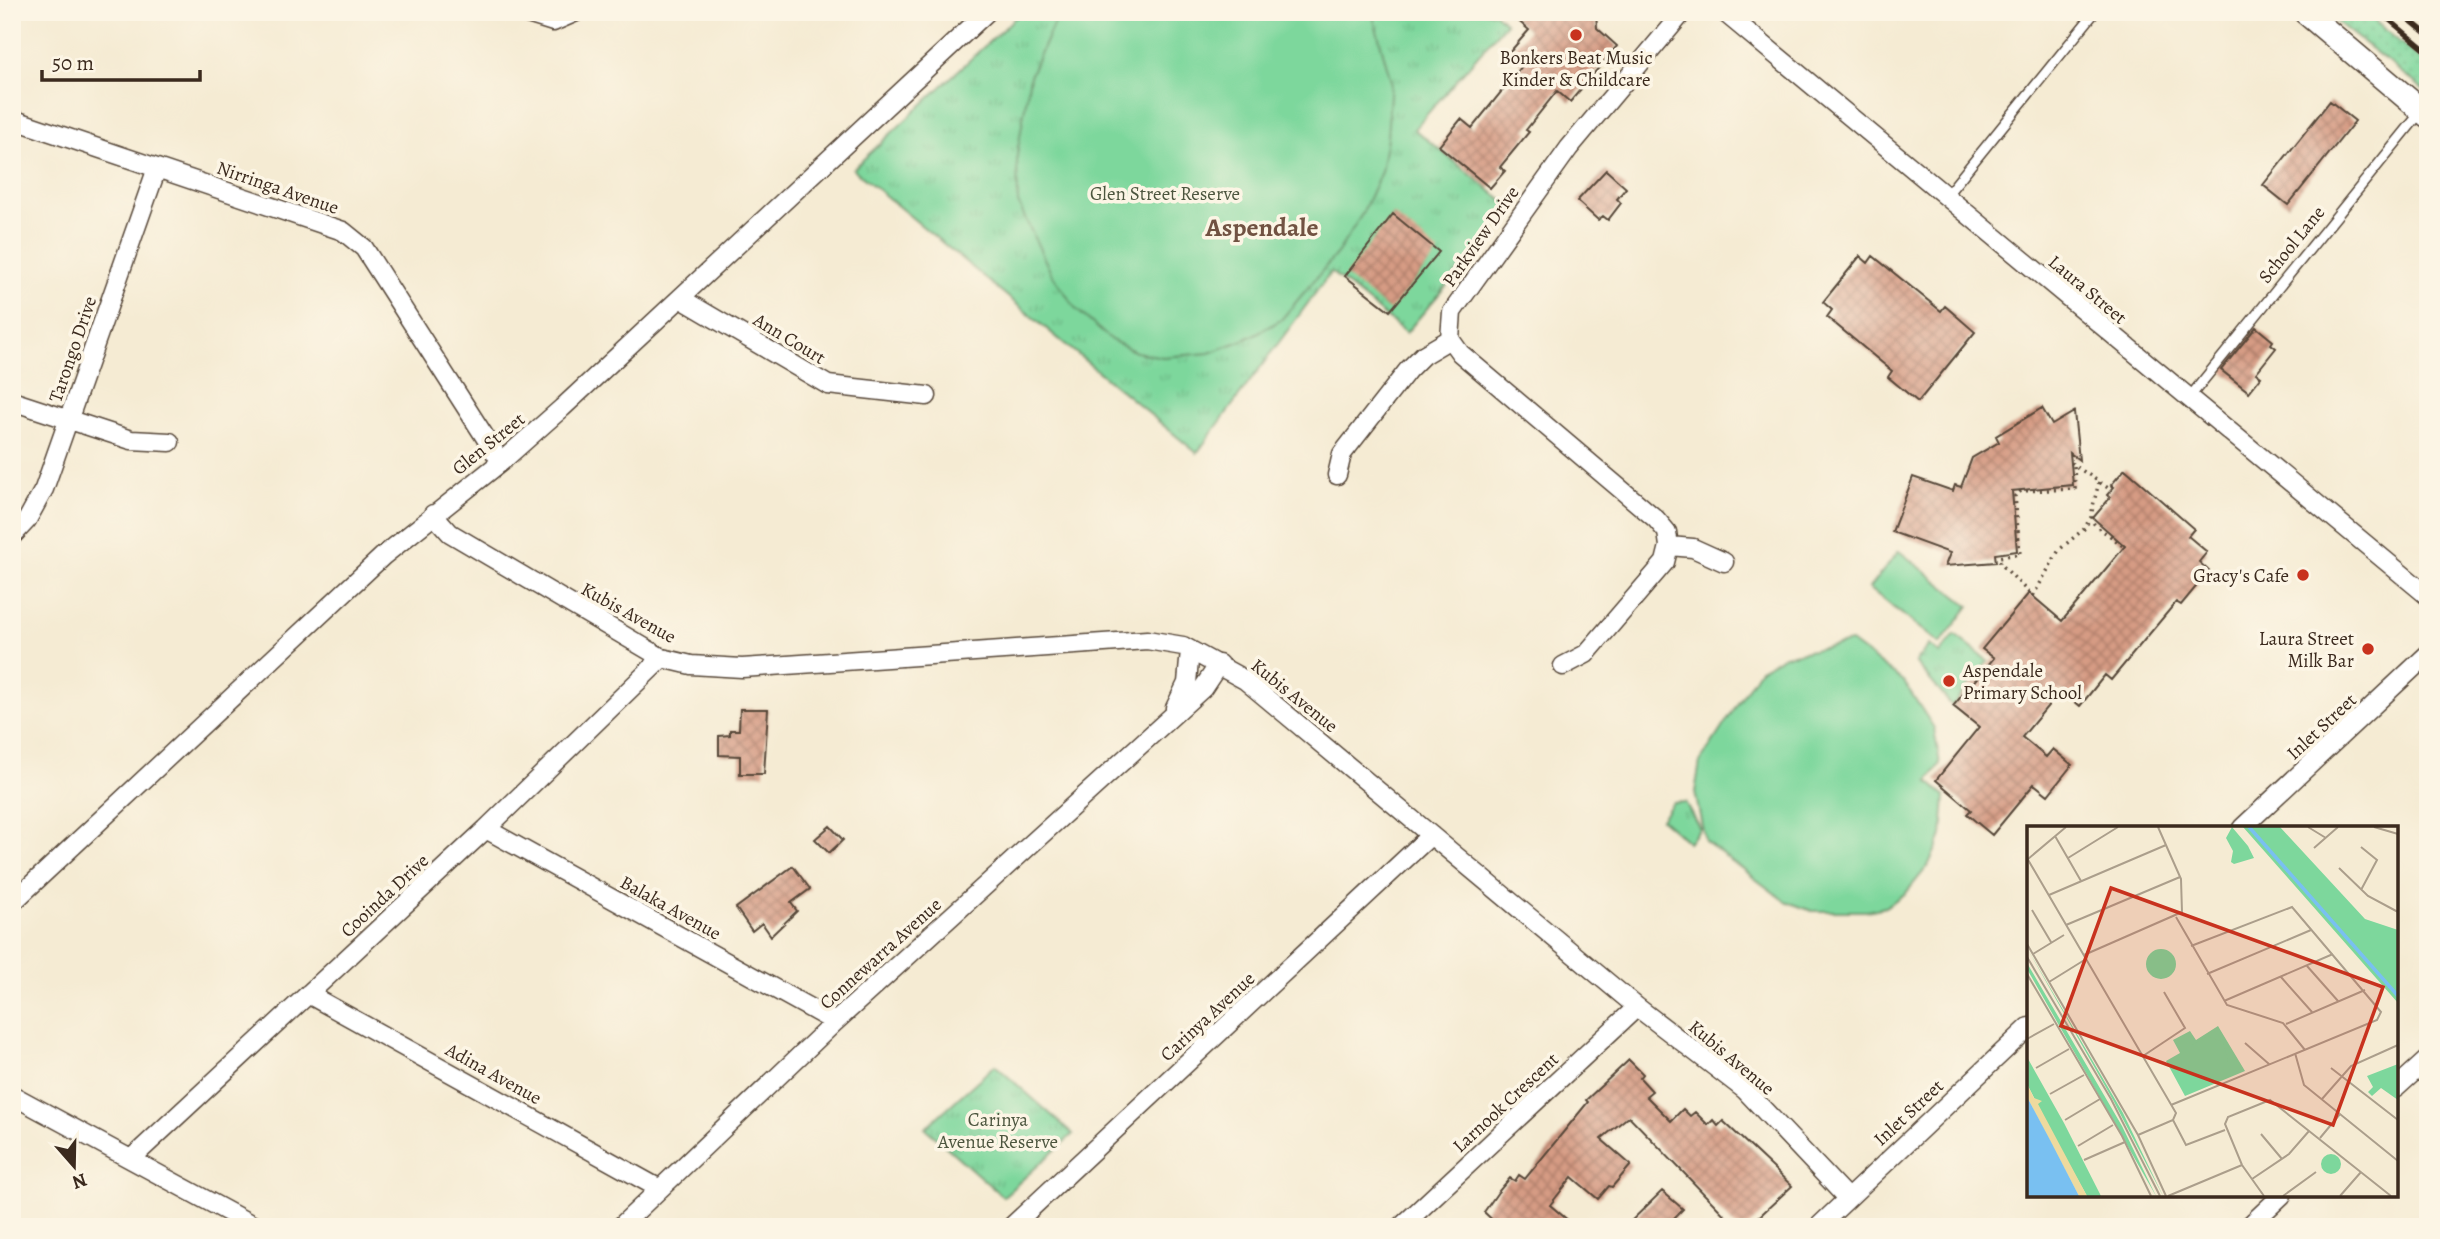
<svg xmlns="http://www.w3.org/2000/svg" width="2440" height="1239" font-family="Alegreya,serif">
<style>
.grass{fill:url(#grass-dots);stroke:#5c805d;stroke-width:2}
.park{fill:url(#park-tufts);stroke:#5c805d;stroke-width:2}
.pitch{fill:#7dd79c;stroke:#5c805d;stroke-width:2}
.building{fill:url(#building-cross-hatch)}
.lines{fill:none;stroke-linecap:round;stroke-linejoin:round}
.service-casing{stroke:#574739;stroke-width:12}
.minor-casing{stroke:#574739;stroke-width:21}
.tertiary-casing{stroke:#574739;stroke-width:26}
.path{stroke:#574739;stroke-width:3.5;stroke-dasharray:2 5;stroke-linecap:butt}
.service{stroke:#fff;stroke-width:9}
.minor{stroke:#fff;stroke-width:18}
.tertiary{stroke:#fff;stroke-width:23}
.rail{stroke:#3b2a1e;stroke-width:5}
.poi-dot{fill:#c8321e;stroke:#fcf5e5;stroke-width:2.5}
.labels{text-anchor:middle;stroke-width:7;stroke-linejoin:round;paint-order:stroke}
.poi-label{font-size:19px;fill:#3b2a1e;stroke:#fcf5e5;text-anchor:end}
.street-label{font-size:19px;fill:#3b2a1e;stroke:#fcf5e5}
.park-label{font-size:19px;fill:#4c553e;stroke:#fcf5e5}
.district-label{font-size:26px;font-weight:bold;fill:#715242;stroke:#fcf5e5}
.inset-river{fill:none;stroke:#79c0f1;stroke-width:3.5}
.inset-road{fill:none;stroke:#ab9e8b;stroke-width:2}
.view{fill:#c8321e;fill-opacity:0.15;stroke:#c8321e;stroke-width:3.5}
.inset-edge{fill:none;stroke:#3b2a1e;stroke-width:3.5}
</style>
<defs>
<pattern id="grass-dots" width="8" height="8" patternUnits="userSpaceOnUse" patternTransform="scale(1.75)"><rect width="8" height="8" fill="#7dd79c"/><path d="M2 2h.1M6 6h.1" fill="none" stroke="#6db986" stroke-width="1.8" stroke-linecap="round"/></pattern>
<pattern id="park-tufts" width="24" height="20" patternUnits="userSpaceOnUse" patternTransform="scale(1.75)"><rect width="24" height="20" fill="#7dd79c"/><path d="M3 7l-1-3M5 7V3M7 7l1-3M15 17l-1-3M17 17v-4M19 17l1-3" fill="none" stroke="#6db986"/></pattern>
<pattern id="building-cross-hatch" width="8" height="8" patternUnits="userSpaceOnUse" patternTransform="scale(1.75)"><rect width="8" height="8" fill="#d69b84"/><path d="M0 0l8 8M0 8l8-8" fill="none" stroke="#af7f6b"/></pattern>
</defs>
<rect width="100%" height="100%" fill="#fcf5e5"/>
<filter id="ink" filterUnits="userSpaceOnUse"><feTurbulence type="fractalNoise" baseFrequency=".0143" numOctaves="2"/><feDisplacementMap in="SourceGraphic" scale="14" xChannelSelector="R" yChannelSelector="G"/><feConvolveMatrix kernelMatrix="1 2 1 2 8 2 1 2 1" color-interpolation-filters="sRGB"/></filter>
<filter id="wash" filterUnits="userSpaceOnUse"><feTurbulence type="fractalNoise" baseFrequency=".00686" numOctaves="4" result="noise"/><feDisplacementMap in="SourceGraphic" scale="28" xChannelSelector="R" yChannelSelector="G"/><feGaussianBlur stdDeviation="1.57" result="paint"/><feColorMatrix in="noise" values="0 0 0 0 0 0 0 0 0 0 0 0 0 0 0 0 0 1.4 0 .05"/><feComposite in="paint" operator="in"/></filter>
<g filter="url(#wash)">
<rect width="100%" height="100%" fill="#f5ebd3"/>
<path class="grass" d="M2324,12H2364L2428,66V93Z"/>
<path class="park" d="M1021,12H1494L1506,23L1414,129L1512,208L1406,333L1331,272L1197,453L853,169Z
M1955,635L1988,661L1952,706L1915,662L1929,645L1940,654Z
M1685,802L1700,829L1688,842L1661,819L1673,803Z
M995,1065L1073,1134L1003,1197L925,1128Z"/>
<path class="pitch" d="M1059,12H1372L1391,81L1387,138L1381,172L1362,214L1338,252L1281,320L1246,339L1209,353L1163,357L1136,352L1111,340L1076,309L1050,271L1018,203L1017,155L1030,76Z
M1899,551L1969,606L1940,644L1869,588Z
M1851,642L1904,682L1934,728L1940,764L1928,781L1945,796L1942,836L1928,866L1906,893L1885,907L1867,911H1812L1785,901L1705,841L1695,792L1700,762L1760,669L1784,656Z"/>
<g id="blocks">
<path class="building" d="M1508,12H1596L1597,28L1617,46L1570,102L1557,91L1526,130L1529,132L1500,167L1505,171L1490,188L1439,146L1461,119L1472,128L1523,65L1509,53L1529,30Z
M2330,101L2355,121L2288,205L2263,185Z
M1606,170L1626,188L1617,199L1621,203L1608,220L1603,216L1598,220L1577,201Z
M1393,214L1439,252L1390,311L1345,276Z
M1860,256L1868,263L1873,256L1941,311L1945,306L1975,332L1918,402L1888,377L1892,371L1827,317L1832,310L1823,302Z
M2256,327L2273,341L2271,344L2276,348L2256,373L2261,377L2249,392L2221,370Z
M2042,408L2052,425L2074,412L2079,460L2070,453L2073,485L2012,491L2017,551L1995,554L1996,562L1945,566L1950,553L1892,532L1913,477L1953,491L1955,485L1961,487L1972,458L1999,442L1996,436Z
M2125,469L2194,529L2188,536L2207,552L2199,562L2209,571L2181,605L2176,602L2111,680L2105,675L2080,706L2061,690L2022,737L2046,757L2053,749L2072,765L2048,795L2034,784L1992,835L1967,814L1971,810L1936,780L1979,727L1953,706L1994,658L1982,649L2029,593L2062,621L2125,546L2093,518L2110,498L2107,495L2114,487L2111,485Z
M740,709H768L764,774H740V756L719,755V736L730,735V730H739Z
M830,826L843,840L829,853L815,839Z
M793,866L810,889L791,903L797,911L771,936L762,923L752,931L736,908Z
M1629,1060L1643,1074L1640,1078L1652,1091L1646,1096L1671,1121L1683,1109L1690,1116L1695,1112L1708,1125L1713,1120L1718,1126L1723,1121L1792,1186L1748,1227H1736L1629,1116L1601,1139L1631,1165L1612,1187L1609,1186L1598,1199L1572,1177L1550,1205L1576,1227H1500L1484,1212L1498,1192L1510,1178L1515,1181L1519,1175L1525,1179L1588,1102L1586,1100Z
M1662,1191L1683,1209L1665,1227H1625Z"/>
</g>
</g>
<g filter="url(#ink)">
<use href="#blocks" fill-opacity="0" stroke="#574739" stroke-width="2"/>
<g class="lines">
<g class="service-casing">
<path id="service" d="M1945,197L2095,12
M2189,398L2420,113"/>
</g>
<g class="minor-casing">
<path id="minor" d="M521,12L553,22L576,12
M1683,12L1569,148L1452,312L1450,339L1460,353L1656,519L1667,532L1669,546L1693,548L1724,562
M1724,12L2428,596
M12,119L343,231L364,248L501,462
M680,298L828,385L927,396
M12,401L131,440L170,442
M1337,475L1342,454L1408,370L1423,355L1450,339
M433,514L450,533L662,658L691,665L742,668L1147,640L1183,646L1245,680L1637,1007L1745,1090L1847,1198
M12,536L27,520L44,489L157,168
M1563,666L1586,654L1665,562L1669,546
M1175,708L1187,683L1190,650
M2242,828L2428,654
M486,829L835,1022
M12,903L383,556L501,462L562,408L987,12
M308,994L660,1189
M2396,1088L2428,1059
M12,1095L256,1227
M132,1158L486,829L662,658
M620,1227L835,1022L1203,688L1219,664
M1011,1227L1431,835
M1401,1227L1637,1007
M1818,1227L2029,1027
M2248,1227L2282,1195"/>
</g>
<g class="tertiary-casing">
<path id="tertiary" d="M2305,12L2428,116"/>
</g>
<path class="path" d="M2071,463L2111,490
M2099,482C2086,534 2088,516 2124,547
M2029,593L2000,563L1999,557L2020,554L2015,496L2021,491L2075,489L2074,465
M2033,596L2059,550L2084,529L2091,517"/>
<use href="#service" class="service"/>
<use href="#minor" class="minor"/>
<use href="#tertiary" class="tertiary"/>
<path class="rail" d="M2380,12L2428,52
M2400,12L2428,35"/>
</g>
</g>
<g class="poi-dot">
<circle cx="1576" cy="35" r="7"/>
<circle cx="2303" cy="575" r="7"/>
<circle cx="2368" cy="649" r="7"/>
<circle cx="1949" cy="681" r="7"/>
</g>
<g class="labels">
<g class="poi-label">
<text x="1576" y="64" text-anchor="middle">Bonkers Beat Music<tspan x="1576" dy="22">Kinder &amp; Childcare</tspan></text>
<text x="2289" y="582">Gracy's Cafe</text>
<text x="2354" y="645">Laura Street<tspan x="2354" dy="22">Milk Bar</tspan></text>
<text x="1963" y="677" text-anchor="start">Aspendale<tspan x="1963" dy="22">Primary School</tspan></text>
</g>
<g class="street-label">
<text transform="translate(278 187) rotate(19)" y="7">Nirringa Avenue</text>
<text transform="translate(1480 236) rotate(-55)" y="7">Parkview Drive</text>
<text transform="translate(2291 244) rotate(-51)" y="7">School Lane</text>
<text transform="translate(2088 289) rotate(40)" y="7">Laura Street</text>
<text transform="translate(790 338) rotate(31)" y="7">Ann Court</text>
<text transform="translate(72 349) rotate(-71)" y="7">Tarongo Drive</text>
<text transform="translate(488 443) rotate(-39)" y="7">Glen Street</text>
<text transform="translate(629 612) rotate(29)" y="7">Kubis Avenue</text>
<text transform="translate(1295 695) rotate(39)" y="7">Kubis Avenue</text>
<text transform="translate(2321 726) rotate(-43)" y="7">Inlet Street</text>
<text transform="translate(384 895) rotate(-43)" y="7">Cooinda Drive</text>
<text transform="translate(671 907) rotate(29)" y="7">Balaka Avenue</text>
<text transform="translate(880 953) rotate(-42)" y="7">Connewarra Avenue</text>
<text transform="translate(1207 1016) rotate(-43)" y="7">Carinya Avenue</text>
<text transform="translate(1732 1057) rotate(40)" y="7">Kubis Avenue</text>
<text transform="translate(494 1073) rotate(29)" y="7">Adina Avenue</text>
<text transform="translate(1505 1102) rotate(-43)" y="7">Larnook Crescent</text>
<text transform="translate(1908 1112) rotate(-43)" y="7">Inlet Street</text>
</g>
<g class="park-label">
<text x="1165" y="200">Glen Street Reserve</text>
<text x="998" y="1126">Carinya<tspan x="998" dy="22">Avenue Reserve</tspan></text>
</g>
<g class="district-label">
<text x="1262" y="236">Aspendale</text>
</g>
</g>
<g transform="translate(2027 826)">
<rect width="371" height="371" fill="#f5ebd3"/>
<path d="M205,1L221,20L227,32L207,38L204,36L206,25L199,12ZM0,122L96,287L136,370L86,274ZM0,137L95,300L129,370L0,143ZM0,231L37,297L74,370H60L31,318L0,258Z" fill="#7dd79c"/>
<path d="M0,258L7,272L15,275L11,278L60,370H52L0,271Z" fill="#eeda9e"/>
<path d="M216,1H253L338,93L371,104V177ZM191,200L218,245L158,270L139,235L153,227L146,214L163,205L169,214ZM371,238V274L354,262L345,270L341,266L346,261L340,250ZM294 338a10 10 0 1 1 20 0a10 10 0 1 1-20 0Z" fill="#7dd79c"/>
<path d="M119 138a15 15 0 1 1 30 0a15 15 0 1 1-30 0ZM181,210L196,216L201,235L186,257L170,261L156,251L154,233L163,220Z" fill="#7dd79c"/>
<path d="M0,271L22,312L52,370H0Z" fill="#79c0f1"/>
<path class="inset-river" d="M222,1L371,170"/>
<path class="inset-road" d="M281,1L299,12M347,1L371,8M28,10L54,55M334,21L350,34L334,64M287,22L311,1M0,32L149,287L146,294L111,309M41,32L91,1M1,33L39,1M312,42L341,70L371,86M22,69L139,19M5,84L24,116M149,91L200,179L256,197L278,224M39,99L153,51M0,118L111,309L139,370M6,128L37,109M57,129L155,86L154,53L131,1M0,131L84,273L133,370M280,140L311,175M0,148L95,310L124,370M180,148L284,104M254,151L285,186M22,156L59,133M197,175L306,128M259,198L338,164M0,213L27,198M218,217L242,238M268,227L277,259L371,335M116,230L158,202L137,166M9,242L42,223M304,242L371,294M23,268L57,249M295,273L324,240L371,219M144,279L350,194L354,186L265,81L164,120M38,294L73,273M146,294L159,319L198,304M234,308L255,333M293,312L313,288M51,320L86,299M57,334L98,316M225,353L262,328L282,305M141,370L215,339M237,370L215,339L198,298L201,291L243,274L364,370M256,370L289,346M313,370L334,346"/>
<path class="view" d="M84,62L356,161L306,299L34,200Z"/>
<rect width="371" height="371" class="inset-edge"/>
</g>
<rect width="2440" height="1239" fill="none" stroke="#fcf5e5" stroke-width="42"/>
<g transform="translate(74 1166) rotate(160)" stroke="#fcf5e5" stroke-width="5" paint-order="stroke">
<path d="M0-5L12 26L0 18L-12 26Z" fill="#3b2a1e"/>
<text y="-10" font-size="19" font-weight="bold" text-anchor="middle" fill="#3b2a1e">N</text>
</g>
<path d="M42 70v10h158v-10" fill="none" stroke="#3b2a1e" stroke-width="3.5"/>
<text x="52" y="70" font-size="21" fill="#3b2a1e" stroke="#fcf5e5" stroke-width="5" paint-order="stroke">50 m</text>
</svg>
